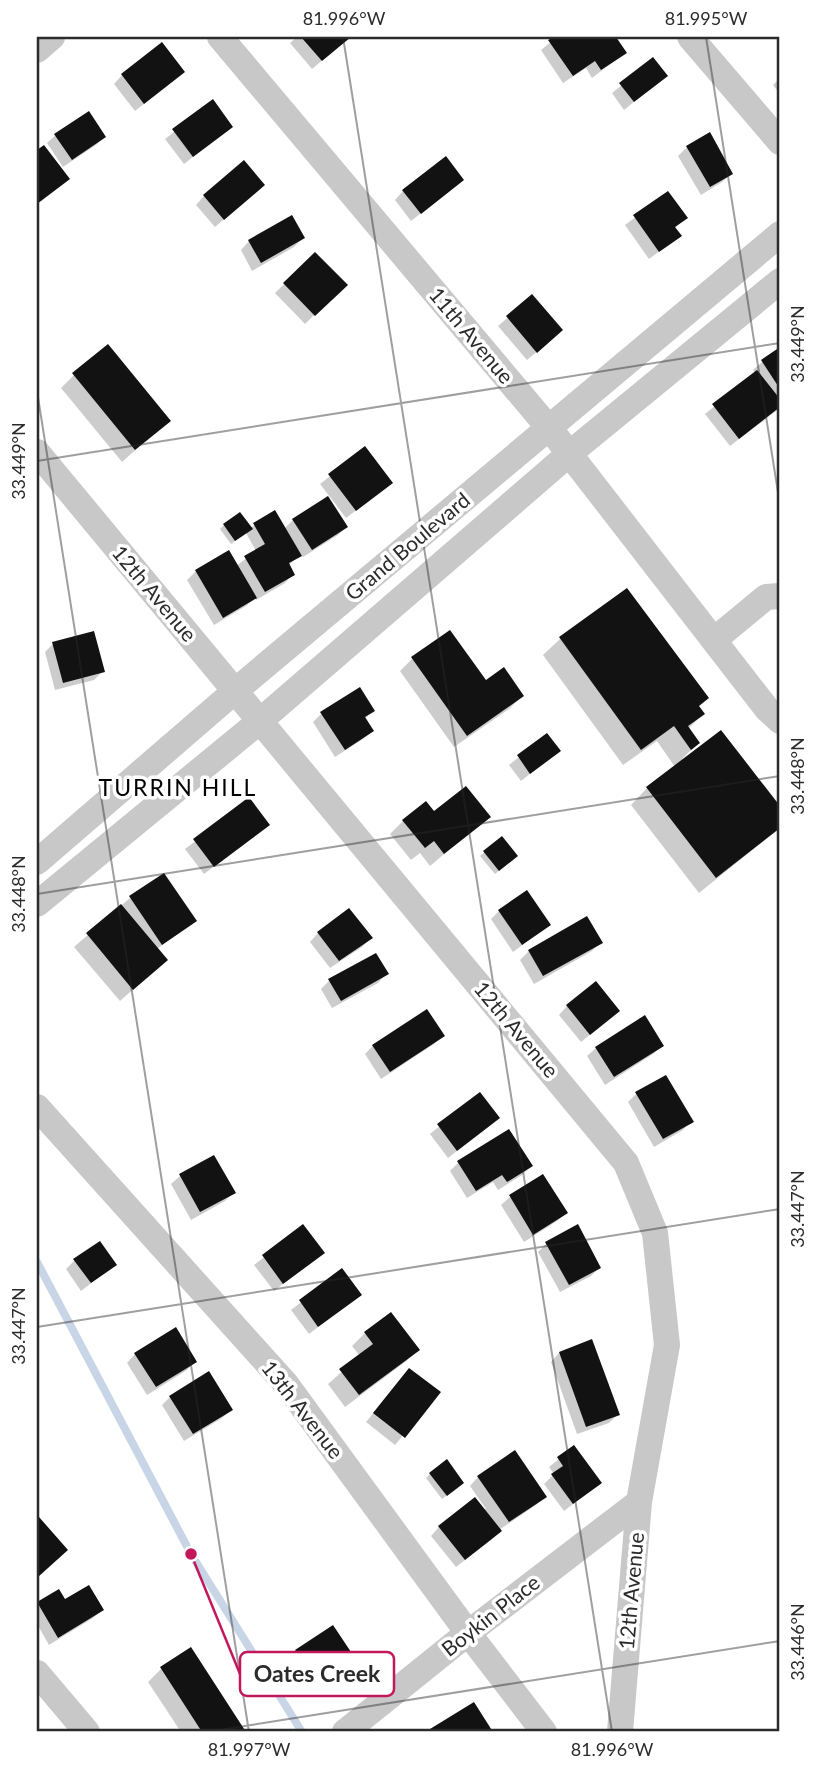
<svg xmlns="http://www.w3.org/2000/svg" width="817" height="1769" viewBox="0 0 817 1769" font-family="Lato,sans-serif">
  <rect width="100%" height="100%" fill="#fff"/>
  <path fill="#0003" d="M297,37H350L312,69L290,43Z
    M557,37H614L625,53L592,78L586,68L563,83L541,50Z
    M653,60L666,76L624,110L612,93Z
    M122,75L174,80L135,111L114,84Z
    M780,78V94L773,85Z
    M212,102L231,127L184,164L165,139Z
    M56,135L104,137L96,145L63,167L47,143Z
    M687,147L731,174L722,182L701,195L678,156Z
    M453,188L411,221L395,200L403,191Z
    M254,193L215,227L196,205L204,196Z
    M668,193L685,218L674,229L680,236L649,259L625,225Z
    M303,238L294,247L252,271L241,250L249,241Z
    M315,254L345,285L305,324L275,293Z
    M532,297L552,339L527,360L498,326Z
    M780,349V408L730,446L705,414L755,373L753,370L762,362Z
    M74,375L168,421L122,462L61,388Z
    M365,449L382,491L346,518L330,497L328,499L346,527L338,535L303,557L301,554L288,566L293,574L285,583L256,600L255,598L246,606L214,625L187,580L196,571L236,566L256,551L246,533L231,544L220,529L224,525L250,529L254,525L284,529L293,520L330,497L320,484Z
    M627,590L703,714L688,729L698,743L682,759L684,761L721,732L780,809V828L699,893L631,805L647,788L675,767L657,741L623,765L543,655L560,639Z
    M53,644L103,671L94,680L55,690L45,652Z
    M413,658L485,682L522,696L509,709L454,747L400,671Z
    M373,710L365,719L372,731L363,739L335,757L313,722L322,713Z
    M547,735L558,751L521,781L509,765Z
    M249,800L268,825L204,874L185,849Z
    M434,813L488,817L430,866L420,853L411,860L390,834L403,821Z
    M501,839L512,860L495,874L480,856Z
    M131,897L194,921L157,949L166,960L120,1001L74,947Z
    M499,911L549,925L513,952L491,919Z
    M318,933L370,938L362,947L330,968L310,942Z
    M600,942L592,951L534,984L520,960L529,951Z
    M386,974L378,983L332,1008L321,989L329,981Z
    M567,1006L609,1019L581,1042L559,1015Z
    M442,1036L434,1044L381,1079L365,1054L373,1046Z
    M662,1046L653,1054L605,1085L587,1056L596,1048Z
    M479,1094L489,1126L448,1158L430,1134Z
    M636,1094L691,1121L683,1130L654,1147L628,1102Z
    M458,1163L531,1166L522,1175L498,1190L493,1182L467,1198L450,1171Z
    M180,1176L233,1193L225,1201L191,1220L171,1184Z
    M542,1176L566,1213L557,1221L524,1242L501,1205L510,1197Z
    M303,1227L323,1253L274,1291L254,1265Z
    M547,1243L599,1268L591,1276L560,1292L538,1252Z
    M75,1260L115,1265L81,1291L66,1269Z
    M341,1271L359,1295L309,1334L291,1310Z
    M365,1333L418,1350L405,1362L345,1407L328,1384L360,1356L352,1346Z
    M559,1353L618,1414L609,1423L577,1434L551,1362Z
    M135,1354L195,1361L187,1370L147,1395L127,1363Z
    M409,1370L438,1393L395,1445L366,1422Z
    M170,1397L231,1410L222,1418L184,1441L162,1405Z
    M574,1447L600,1483L564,1511L544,1484L554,1474L549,1467Z
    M430,1474L458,1487L442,1499L426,1478Z
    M478,1477L544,1497L536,1505L499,1530L491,1540L456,1567L431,1536L439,1527L486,1509L470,1486Z
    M38,1520L57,1559L37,1577V1521Z
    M58,1591L65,1601L102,1610L93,1618L49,1645L37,1624V1604Z
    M190,1650L244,1732H181L148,1682L161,1669Z
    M296,1651L355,1661L346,1669L310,1693L288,1660Z"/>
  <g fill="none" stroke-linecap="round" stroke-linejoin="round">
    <path stroke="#c8d5e6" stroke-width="8" d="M37,1262L191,1554L302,1732"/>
  </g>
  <path fill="#121212" d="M301,37H351L322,61Z
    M554,37H616L627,53L601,70L595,61L573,76L548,40Z
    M162,42L185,72L144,104L121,74Z
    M653,57L668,76L634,102L619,83Z
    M213,99L233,127L193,157L172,129Z
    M89,111L106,137L72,160L54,134Z
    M710,132L733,174L710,187L686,146Z
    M44,145L70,179L37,204V150Z
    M446,156L464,180L421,214L402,190Z
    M244,160L265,185L224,220L203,195Z
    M668,191L688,218L675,227L682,236L659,252L633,215Z
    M292,215L305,238L261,263L248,240Z
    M315,252L348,285L315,316L283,283Z
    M532,294L563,330L537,353L506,316Z
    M108,344L171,421L135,450L72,373Z
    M780,347V389L761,360Z
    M757,370L780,399V407L739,439L712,404Z
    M365,446L393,483L356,511L328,474Z
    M328,496L348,527L312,550L292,519Z
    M275,510L302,556L289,563L295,575L265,592L244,556L265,544L253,523Z
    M240,512L253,529L235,541L223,524Z
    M229,550L257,598L223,618L195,570Z
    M627,588L709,698L699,706L705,714L688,726L700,743L691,750L674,726L641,750L559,637Z
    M450,630L486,680L504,667L524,696L467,736L411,657Z
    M94,631L105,672L63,683L52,642Z
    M360,687L375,711L365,717L374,731L345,750L320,712Z
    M721,730L780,806V828L716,878L646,787Z
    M547,733L561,751L530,774L517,755Z
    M466,786L491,817L444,854L434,841L425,848L402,820L426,801L434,811Z
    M249,797L270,825L214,867L193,839Z
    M502,836L518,856L499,871L483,851Z
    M164,873L197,921L162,945L129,896Z
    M527,890L551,925L522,945L498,910Z
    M121,904L168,960L133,990L86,933Z
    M349,908L373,938L339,961L317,932Z
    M587,916L603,943L543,976L528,950Z
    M376,953L389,974L341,1001L328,979Z
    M596,981L620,1011L590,1035L566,1005Z
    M427,1009L445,1036L390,1072L372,1045Z
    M645,1015L664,1046L614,1077L595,1047Z
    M666,1075L694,1122L663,1139L635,1092Z
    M480,1092L500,1118L457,1151L437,1124Z
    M509,1129L533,1166L507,1182L502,1175L476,1191L457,1161Z
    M214,1155L236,1193L200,1212L179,1174Z
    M543,1174L568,1213L533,1235L509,1195Z
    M303,1224L325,1253L283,1284L262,1255Z
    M578,1224L601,1268L569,1285L545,1242Z
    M100,1241L117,1265L91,1283L73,1259Z
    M342,1268L362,1295L318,1327L299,1300Z
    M391,1312L420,1350L359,1395L339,1369L373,1344L364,1332Z
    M176,1327L197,1362L156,1387L134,1353Z
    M592,1339L620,1415L586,1427L559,1352Z
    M409,1368L441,1392L405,1438L373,1413Z
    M209,1371L233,1410L193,1434L169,1396Z
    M574,1445L602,1483L573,1504L551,1474L563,1466L557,1457Z
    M515,1450L547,1497L509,1522L477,1476Z
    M447,1459L464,1483L447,1496L429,1473Z
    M475,1497L502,1531L465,1560L438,1526Z
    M39,1517L68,1550L38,1577L37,1519Z
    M89,1585L104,1610L58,1638L37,1602L59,1589L65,1599Z
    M333,1625L357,1661L319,1686L295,1650Z
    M191,1647L246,1732H202L160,1667Z
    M474,1702L493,1732H432L430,1729Z"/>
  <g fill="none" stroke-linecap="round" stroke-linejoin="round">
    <path stroke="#c8c8c8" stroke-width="26" d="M220,37L554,434L767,709L780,721
      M690,37L780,142
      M37,50L52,37
      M37,452L626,1163L655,1233L667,1345L639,1502L620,1732
      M714,640L766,597L780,596
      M37,862L235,691L780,234
      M37,904L260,721L569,454L780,281
      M37,1107L286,1384L468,1633L544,1732
      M37,1673L87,1732
      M345,1732L468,1633L639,1502"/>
  </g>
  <path fill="none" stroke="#2b2b2b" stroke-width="2" stroke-opacity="0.45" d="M343,37L612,1732M706,37L780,505M37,391L249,1732M37,461L780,343M37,894L780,776M37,1327L780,1209M207,1732L780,1641"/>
  <g text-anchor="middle" stroke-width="7" stroke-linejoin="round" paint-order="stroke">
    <g font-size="21" fill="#2b2b2b" stroke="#fff">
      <text transform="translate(471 336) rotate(50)" y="7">11th Avenue</text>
      <text transform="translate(408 547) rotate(-40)" y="7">Grand Boulevard</text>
      <text transform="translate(154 594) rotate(50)" y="7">12th Avenue</text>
      <text transform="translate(516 1030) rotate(50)" y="7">12th Avenue</text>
      <text transform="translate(302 1410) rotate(52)" y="7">13th Avenue</text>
      <text transform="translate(632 1591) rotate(-85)" y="7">12th Avenue</text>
      <text transform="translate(491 1616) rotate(-38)" y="7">Boykin Place</text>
    </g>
    <g font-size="23" letter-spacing="2" fill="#000" stroke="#fff">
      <text x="178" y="796">TURRIN HILL</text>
    </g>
  </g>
  <path fill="none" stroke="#c2185b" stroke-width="2.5" d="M191 1554L240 1674"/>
  <circle fill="#c2185b" stroke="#fff" stroke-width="2.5" cx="191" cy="1554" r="7"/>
  <rect fill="#fff" stroke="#c2185b" stroke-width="2.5" x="240" y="1652" width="154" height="44" rx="7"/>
  <g font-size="23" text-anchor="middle" font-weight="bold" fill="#2b2b2b">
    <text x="317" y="1682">Oates Creek</text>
  </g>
  <rect width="817" height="1769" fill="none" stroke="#ffffff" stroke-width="77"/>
  <rect x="38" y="38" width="740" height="1692" fill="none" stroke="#2b2b2b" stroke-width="2.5"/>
  <g font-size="18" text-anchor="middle" fill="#2b2b2b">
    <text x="344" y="25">81.996°W</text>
    <text x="706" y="25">81.995°W</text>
    <text transform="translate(798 344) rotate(-90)" y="6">33.449°N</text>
    <text transform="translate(19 461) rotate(-90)" y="6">33.449°N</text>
    <text transform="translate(798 776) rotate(-90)" y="6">33.448°N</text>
    <text transform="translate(19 894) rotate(-90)" y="6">33.448°N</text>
    <text transform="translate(798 1209) rotate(-90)" y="6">33.447°N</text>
    <text transform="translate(19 1326) rotate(-90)" y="6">33.447°N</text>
    <text transform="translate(798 1642) rotate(-90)" y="6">33.446°N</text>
    <text x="249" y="1756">81.997°W</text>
    <text x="612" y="1756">81.996°W</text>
  </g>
</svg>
